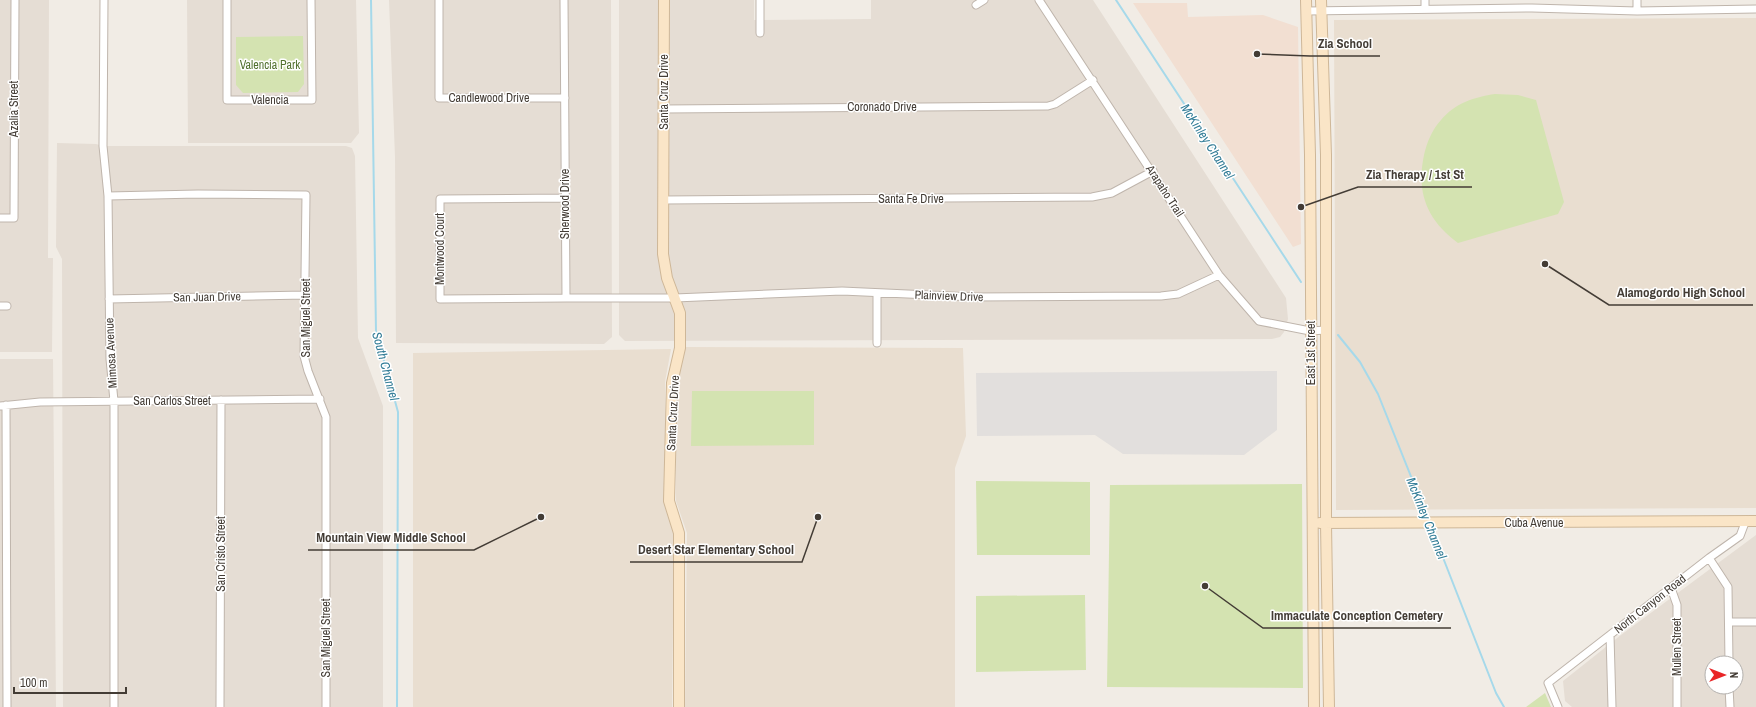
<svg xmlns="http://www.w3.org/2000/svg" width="1756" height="707" viewBox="0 0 1756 707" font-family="'Archivo Narrow',sans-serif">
  <rect width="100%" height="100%" fill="#f1ece5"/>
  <path fill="#e5ddd4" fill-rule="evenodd" d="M0,0H49L48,258H53L52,352H0Z
    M187,0H356L359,133L351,143H188Z
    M389,0H611L612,337L604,344L396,343L395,157Z
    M619,0H754V20L871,19V0H1093L1286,298L1288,319L1284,332L1280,337L1272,339L625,341L619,335Z
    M57,143L96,144L103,146H346L352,148L355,156L358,338L383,406V707H63L62,259L56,247Z
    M0,359H53L56,707H0Z
    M1756,535V707H1572L1565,701L1563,681L1621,635ZM1712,663H1736V687H1712Z"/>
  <path fill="#f2dfd2" d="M1133,3H1187L1188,17L1263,15L1298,27L1301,244L1293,247Z"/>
  <path fill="#e9ded0" d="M1756,18V508L1336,510L1334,20Z
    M685,347L963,348L966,436L955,468V707H685L687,533L676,501V385Z
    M671,349L665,382V501L674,533L672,707H413V353Z"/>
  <path fill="#d4e3b1" d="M303,36L304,84L298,92L243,93L236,85V37Z
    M1495,94L1518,95L1536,100L1564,202L1558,214L1458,243C1427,220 1416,193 1424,155C1427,142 1432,130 1441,120C1455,103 1475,97 1495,94Z
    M692,391H814V445L691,446Z
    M976,481L1090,482V555H977Z
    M1302,484L1303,688L1107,687L1110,485Z
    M1085,595L1086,670L976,672V596Z
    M1545,693L1551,707H1526Z"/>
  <path fill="#e2dfdd" d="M1277,371V430L1244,455L1123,454L1095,435L977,436L976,373Z"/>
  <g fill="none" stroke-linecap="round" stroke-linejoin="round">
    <path stroke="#a6d9ea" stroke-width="2" d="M371,0L376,332L398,412L397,707
      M1116,0L1301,282
      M1338,335L1360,362L1378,394L1428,519
      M1431,527L1496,693L1504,707"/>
    <defs>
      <path id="street" d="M104,0L103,146L108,196L110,359L114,401V707
        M227,0V100H312L311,0
        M439,0V98H565
        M564,0L566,298H675L842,291L973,297L1161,296L1178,294L1219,275
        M760,0V33
        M1039,0L1219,275L1259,321L1310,331L1326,330
        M1425,0V9
        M1637,0V11
        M976,5L984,0
        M1307,11L1532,8L1637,11L1756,9
        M664,109L1048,106L1055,104L1093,80
        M108,196L198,194L306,195L304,356L308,371L326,417V707
        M566,198L440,199V299L566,298
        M664,200L1092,197L1112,193L1153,171
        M0,218H14L15,0
        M877,293V343
        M109,299L305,295
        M0,306H7
        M6,405L7,707
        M0,406L40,402L320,399
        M1709,558L1728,587L1729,663
        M1671,588L1677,605V707
        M1729,622H1756
        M1610,635L1612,707
        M1729,687L1730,707
        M220,707L221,400
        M1558,707L1548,683L1709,558L1740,536L1746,520"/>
      <path id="secondary" d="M664,0L663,254L667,278L680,313V348L672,383L669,501L679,533V707
        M1306,0L1310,155L1314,707
        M1321,0L1326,155V524L1329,707
        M1320,523L1756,521"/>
    </defs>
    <use href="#street" stroke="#bfb5ac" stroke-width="9"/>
    <use href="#secondary" stroke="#ceb798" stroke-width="12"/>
    <use href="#street" stroke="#fff" stroke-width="7"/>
    <use href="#secondary" stroke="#fae5c7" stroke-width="10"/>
  </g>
  <g text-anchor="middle" stroke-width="3" stroke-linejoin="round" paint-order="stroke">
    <g font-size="12" fill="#51702e" stroke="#fff">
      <text x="270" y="69">Valencia Park</text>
    </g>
    <g font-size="12" fill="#433c35" stroke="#fff">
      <text transform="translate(664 92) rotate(-90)" y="4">Santa Cruz Drive</text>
      <text x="489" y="102">Candlewood Drive</text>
      <text x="270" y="104">Valencia</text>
      <text x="882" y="111">Coronado Drive</text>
      <text transform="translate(14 109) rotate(-90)" y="4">Azalia Street</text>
      <text transform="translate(1165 191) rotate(57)" y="4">Arapaho Trail</text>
      <text x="911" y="203">Santa Fe Drive</text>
      <text transform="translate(565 204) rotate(-90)" y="4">Sherwood Drive</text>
      <text transform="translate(440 249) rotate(-90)" y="4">Montwood Court</text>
      <text transform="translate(949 296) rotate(2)" y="4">Plainview Drive</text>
      <text transform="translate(207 297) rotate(-1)" y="4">San Juan Drive</text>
      <text transform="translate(306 318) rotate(-90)" y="4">San Miguel Street</text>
      <text transform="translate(111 353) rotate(-93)" y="4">Mimosa Avenue</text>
      <text transform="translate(1311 353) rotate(-90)" y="4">East 1st Street</text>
      <text x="172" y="405">San Carlos Street</text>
      <text transform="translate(673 413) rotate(-87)" y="4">Santa Cruz Drive</text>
      <text x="1534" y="527">Cuba Avenue</text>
      <text transform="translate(221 554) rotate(-90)" y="4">San Cristo Street</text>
      <text transform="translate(1650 604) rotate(-38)" y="4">North Canyon Road</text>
      <text transform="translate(326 638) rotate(-90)" y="4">San Miguel Street</text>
      <text transform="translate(1677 647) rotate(-90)" y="4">Mullen Street</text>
    </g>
    <g font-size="13" font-style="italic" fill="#337d97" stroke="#fff">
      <text transform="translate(1208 141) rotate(57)" y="5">McKinley Channel</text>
      <text transform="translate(386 366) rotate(75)" y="5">South Channel</text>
      <text transform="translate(1427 518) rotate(68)" y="5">McKinley Channel</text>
    </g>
  </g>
  <path fill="none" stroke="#433c35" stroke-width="1.5" d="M1257 54L1310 56H1380M1301 207L1358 187H1472M1545 264L1609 305H1753M541 517L474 550H308M818 517L802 562H630M1205 586L1263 628H1451"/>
  <g fill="#433c35" stroke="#fff" stroke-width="1.5">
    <circle cx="1257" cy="54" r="4"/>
    <circle cx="1301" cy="207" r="4"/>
    <circle cx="1545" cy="264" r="4"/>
    <circle cx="541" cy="517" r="4"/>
    <circle cx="818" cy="517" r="4"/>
    <circle cx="1205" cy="586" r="4"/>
  </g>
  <g font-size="13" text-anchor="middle" font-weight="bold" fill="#433c35" stroke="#fff" stroke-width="3" stroke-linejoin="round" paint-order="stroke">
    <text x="1345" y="48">Zia School</text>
    <text x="1415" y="179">Zia Therapy / 1st St</text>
    <text x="1681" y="297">Alamogordo High School</text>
    <text x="391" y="542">Mountain View Middle School</text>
    <text x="716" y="554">Desert Star Elementary School</text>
    <text x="1357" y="620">Immaculate Conception Cemetery</text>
  </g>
  <g transform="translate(1724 675) rotate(90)"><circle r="19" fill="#ffffff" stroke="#b4b1ae"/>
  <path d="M0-3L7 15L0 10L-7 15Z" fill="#e92527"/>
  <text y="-6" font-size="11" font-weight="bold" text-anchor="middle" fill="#433c35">N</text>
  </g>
  <path d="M14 687v6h112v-6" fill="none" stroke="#433c35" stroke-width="2"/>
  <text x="20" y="687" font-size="12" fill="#433c35" stroke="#ffffff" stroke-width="3" paint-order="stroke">100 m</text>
</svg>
